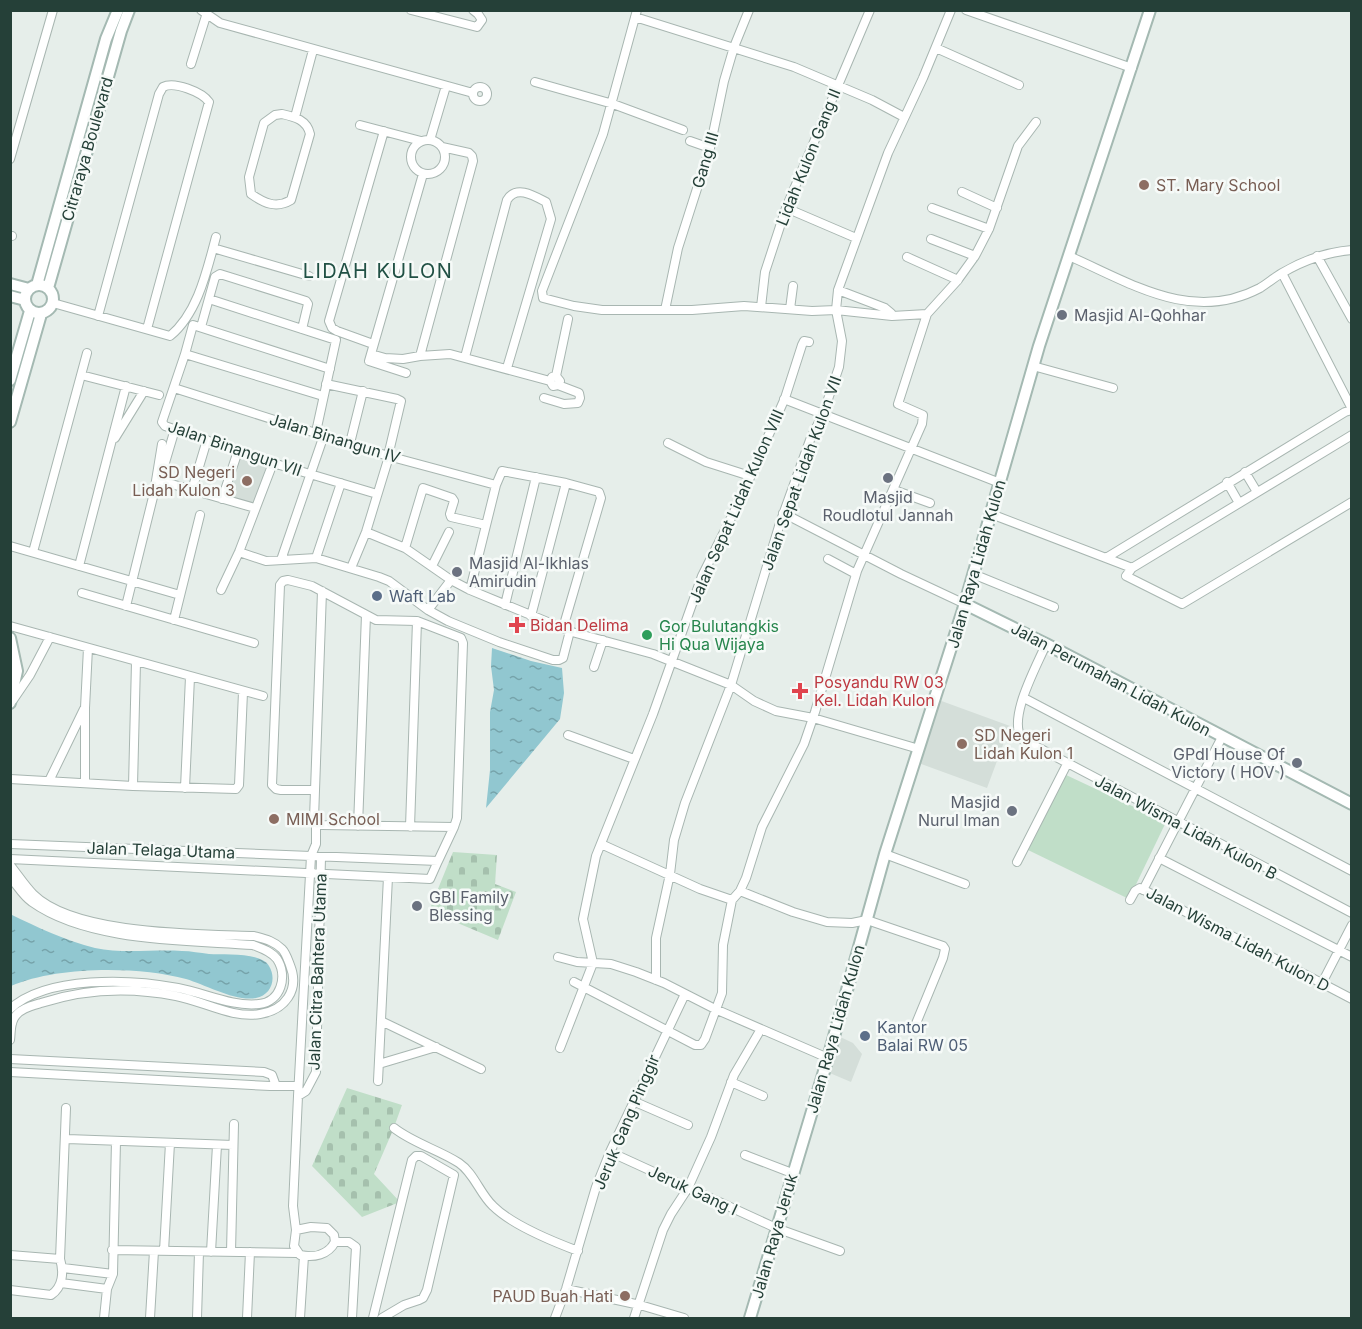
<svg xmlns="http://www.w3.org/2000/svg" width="1362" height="1329" viewBox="0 0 1362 1329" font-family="Inter,sans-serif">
  <defs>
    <pattern id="cemetery-stones" width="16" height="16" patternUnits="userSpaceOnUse" patternTransform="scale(1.5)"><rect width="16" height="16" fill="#c0dec8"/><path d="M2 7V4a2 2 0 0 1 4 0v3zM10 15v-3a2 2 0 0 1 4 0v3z" fill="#a5c0ad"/></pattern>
    <pattern id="water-ripples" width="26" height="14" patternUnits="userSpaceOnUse" patternTransform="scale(1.5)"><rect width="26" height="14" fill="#91c7d0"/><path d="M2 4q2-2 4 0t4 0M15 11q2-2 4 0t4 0" fill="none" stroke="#76a3aa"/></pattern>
  </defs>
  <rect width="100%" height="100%" fill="#e6eeea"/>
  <path fill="#d4ded9" d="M239,456L267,464L254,506L227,498Z
    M936,699L1010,726L987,788L913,761Z
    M836,1035L853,1043L862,1054L851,1082L825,1071Z"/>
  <path fill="url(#cemetery-stones)" d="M453,852L497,855L495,884L516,892L498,940L429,911Z
    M347,1088L402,1105L393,1130L374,1174L400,1202L362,1217L312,1166Z"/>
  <path fill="#c0dec8" d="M1064,774L1166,822L1129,899L1028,850Z"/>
  <path fill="url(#water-ripples)" d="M492,648L531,661L562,668L564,693L560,719L486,808L490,770V712L494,690L491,666Z
    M10,914C37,927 66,941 95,948C123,954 154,949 182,951C191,951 200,953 209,954C224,955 261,952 269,966C277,979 271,995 256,998C236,1002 206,985 186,979C138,966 57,966 11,986Z"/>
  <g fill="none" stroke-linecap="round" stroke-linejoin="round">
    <defs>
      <path id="street" d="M201,10L220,23L473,93
        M411,10L477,27L482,20L478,14L473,10
        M637,10L603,134L542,291L543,298L574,306L602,310H692L744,306L812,311L836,310L892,316L927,314
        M966,10L1132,68
        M635,17L794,67L872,100L904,117
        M936,48L1019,85
        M191,64L206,16
        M535,82L613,104L683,130
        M473 94a7 7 0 1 1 14 0a7 7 0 1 1-14 0Z
        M282,114C295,117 307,120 310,134L291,200C276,209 264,203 251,194L249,177L264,123L275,115Z
        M295,117L313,50
        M360,125L421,141
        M430,140L446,86
        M411 157a17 17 0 1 1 34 0a17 17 0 1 1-34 0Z
        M690,141L710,148
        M10,159L53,10
        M962,192L997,208
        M786,208L856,238
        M932,208L989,229
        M10,236H12
        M931,239L975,256
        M213,248L309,276
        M1069,256C1131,283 1192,324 1260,288C1268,283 1275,277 1282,273C1304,260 1327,252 1352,250
        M1317,256L1352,319
        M907,257L958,280
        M1282,273L1352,409
        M838,290L885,308L891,313L892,316
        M209,299L336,340L316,432
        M53,303L170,336C198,313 207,270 216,237
        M761,307L765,272L786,208L870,10
        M790,309L793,286
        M665,310L678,248L710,148L724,81L734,47L749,10
        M98,316L159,94L163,87C174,81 202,92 209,102L147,329
        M201,327L215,277L220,274L306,301L308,304L302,329
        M373,344L337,331L332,328L329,321L384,131
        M185,354L323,396
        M371,354L385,358L403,359L420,356L450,354L550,381
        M420,356L473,161L472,156L469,153L442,147
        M465,357L507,200C516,185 533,195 546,202L551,219L507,368
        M1033,366L1113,388
        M330,369L193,325L185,354L162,422L165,426L273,463L377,494
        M406,373L369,361L423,174
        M81,375L159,395
        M556,376L552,377L550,381L553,386L558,385L560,381L556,376L568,319
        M326,384L397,399L401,401L388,456
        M174,388L388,456L496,485
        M544,398L564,404L578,403L580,398L579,393L558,385
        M784,399L1000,483
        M175,429L161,476V481L255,508
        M1352,435L1132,568L1126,576L1182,604L1352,502
        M115,438L144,391
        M350,443L363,391
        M668,443L706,462L750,476
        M1245,472L1257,492
        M1227,482L1239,503
        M192,490L207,440
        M894,490L930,503
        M222,499L238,451
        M783,513L901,574L965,604
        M991,514L1132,568
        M366,532L405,548L451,580L470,590L572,632L653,654L731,685L754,701L776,711L813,718L919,749
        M10,546L180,595
        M405,548L423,488L452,498L454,501L450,514L451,517L486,525
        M33,552L87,353
        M239,552L266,561L316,558L379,577L389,581L428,610L448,621L499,642L553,660H559L563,658L570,631
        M316,558L341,483
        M1106,558L1345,412L1352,410
        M828,559L856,574
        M281,560L324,435
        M79,566L126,386
        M432,566L449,532
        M351,568L366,532L387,463
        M973,574L1054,607
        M221,590L239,552L273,463
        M470,590L496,485L502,471L566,483L599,492L601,498L563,628
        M82,593L254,643
        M505,605L536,477
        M126,606L154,493L162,444
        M428,610L451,580
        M531,616L566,483
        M174,620L200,515
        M10,626L263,696
        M1046,644C1037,666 1007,718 1022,739L1352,913
        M594,667L603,640
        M1024,698L1352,871
        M13,700L30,675L50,637
        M568,735L634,759
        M10,779L133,786L236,789L239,785L243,692
        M49,781L84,709
        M85,783V708L88,648
        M133,786L136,662
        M185,788L190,677
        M315,790H281L276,789L272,785L280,585L283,581L288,580L312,586L376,620L417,621L461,638L463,643L457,818L454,827L322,825L316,824L314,819L322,591
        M316,824V844L311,856L298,1096L306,1091L316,1072L321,857
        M358,826L366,615
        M410,827L417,621
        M10,844L438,861L430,879L10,859
        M601,844L700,889L732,900
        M885,854L965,884
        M1159,858L1352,957
        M438,861L454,827
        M1017,862L1067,764
        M10,865C18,875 25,886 33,894C74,935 198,934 254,936C265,939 274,941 282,949C286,953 288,960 290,965C300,990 285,1010 260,1014C233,1019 203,1001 176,996C131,987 84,989 41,1003C31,1006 19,1009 14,1018C10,1025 11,1033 10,1040
        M10,877C17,885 23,896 32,902C88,942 186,940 253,945C261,948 271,951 277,959C288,976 281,1002 259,1004C232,1007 205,993 178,988C132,979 47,975 10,1009
        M1143,890L1222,737
        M740,891L793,912L827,922L852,923L867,920L943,946L945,949L943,958L915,1026
        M1130,900L1135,891L1140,888L1352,999
        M558,957L577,962L611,964L636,972L664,983L715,1009L828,1058
        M656,980V938L670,874L674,840L685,803L731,685L780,523L810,440L823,414L839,367L842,341L836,310L838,290L888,153L923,78L951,10
        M574,982L695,1045H701L705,1039L722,993L723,945L732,900L740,891L746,878L762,827L804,744L815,712L857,571L922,424L923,415L898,404L927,314L957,281L975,256L989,229L1018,146L1036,122
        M1322,983L1352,925
        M381,1021L481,1069
        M560,1048L593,963L583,919L596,856L653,714L702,576L741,498L785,398L802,345L804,341L809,342
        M10,1059L264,1072L272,1075L276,1086
        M379,1064L436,1047
        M10,1072L270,1086H298
        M378,1081L388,877
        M731,1082L763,1096
        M633,1101L688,1125
        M394,1128C413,1143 439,1150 459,1163C474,1173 480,1194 493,1206C511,1224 554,1242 578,1251
        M67,1139L233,1145
        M610,1152L776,1228L840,1251
        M745,1155L792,1173
        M296,1230L311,1227L327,1228L334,1235L335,1242C328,1255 314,1258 300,1255L294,1246L296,1230L293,1206L298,1096
        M335,1242H349L356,1247L352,1318
        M112,1250L297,1253
        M164,1251L170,1143
        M211,1252L217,1145
        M231,1252L234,1124
        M10,1255L60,1259
        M63,1268L113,1274
        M61,1283L107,1289
        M566,1289L640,1305L684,1318
        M10,1290L51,1295C63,1287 64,1272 60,1259L66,1108
        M104,1318L107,1289L113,1274L116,1141
        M150,1318L154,1251
        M197,1318L199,1252
        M247,1318L250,1252
        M300,1318L304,1256
        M373,1318L412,1160L416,1156H421L454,1175L427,1290L423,1298L419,1300L404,1305L382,1318
        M555,1318L566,1289L596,1187L610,1152L685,994
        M634,1318L663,1230L671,1214L688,1188L711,1137L734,1075L761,1029"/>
      <path id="secondary" d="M10,284L29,289
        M25 299a14 14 0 1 1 28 0a14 14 0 1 1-28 0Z
        M37,285L106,39L118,10
        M48,288L121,31L129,10
        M10,296L25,300
        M10,380L30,311
        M10,422L41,314
        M965,604L1046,644L1352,804
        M10,638L17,671L10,703
        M750,1318L828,1058L885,854L963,610L1039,346L1150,10"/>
    </defs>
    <use href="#street" stroke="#a8b6b1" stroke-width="10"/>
    <use href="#secondary" stroke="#a4b9b2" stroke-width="14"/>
    <use href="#street" stroke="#fff" stroke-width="8"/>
    <use href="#secondary" stroke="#fff" stroke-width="10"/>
  </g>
  <g fill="#8d6e63" stroke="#f6faf8" stroke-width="2">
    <circle cx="1144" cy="185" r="6"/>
    <circle cx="247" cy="481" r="6"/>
    <circle cx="962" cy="744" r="6"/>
    <circle cx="274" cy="819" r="6"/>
    <circle cx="625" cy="1296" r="6"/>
  </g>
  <g fill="#6b7280" stroke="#f6faf8" stroke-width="2">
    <circle cx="1062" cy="315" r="6"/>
    <circle cx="888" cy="478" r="6"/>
    <circle cx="457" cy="572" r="6"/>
    <circle cx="1297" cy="763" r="6"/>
    <circle cx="1012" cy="811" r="6"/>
    <circle cx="417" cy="906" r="6"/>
  </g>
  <g fill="#5c6f8a" stroke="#f6faf8" stroke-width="2">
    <circle cx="377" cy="596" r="6"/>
    <circle cx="865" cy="1036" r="6"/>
  </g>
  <g fill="#e0444e" stroke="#f6faf8" stroke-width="2">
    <path d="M514 616h6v6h6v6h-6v6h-6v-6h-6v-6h6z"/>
    <path d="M797 682h6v6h6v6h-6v6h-6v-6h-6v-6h6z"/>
  </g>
  <circle fill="#2e9e5b" stroke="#f6faf8" stroke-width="2" cx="647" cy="635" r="6"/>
  <g text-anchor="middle" stroke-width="5" stroke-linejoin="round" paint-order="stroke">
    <g font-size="16" fill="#254038" stroke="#f6faf8">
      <text transform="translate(87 149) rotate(-74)" y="6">Citraraya Boulevard</text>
      <text transform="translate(808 157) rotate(-68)" y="6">Lidah Kulon Gang II</text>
      <text transform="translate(705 160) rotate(-74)" y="6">Gang III</text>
      <text transform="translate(335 438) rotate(17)" y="6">Jalan Binangun IV</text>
      <text transform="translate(235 448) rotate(19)" y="6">Jalan Binangun VII</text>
      <text transform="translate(801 473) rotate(-70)" y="6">Jalan Sepat Lidah Kulon VII</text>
      <text transform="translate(736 506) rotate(-66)" y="6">Jalan Sepat Lidah Kulon VIII</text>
      <text transform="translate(976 564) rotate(-74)" y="6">Jalan Raya Lidah Kulon</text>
      <text transform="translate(1111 679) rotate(28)" y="6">Jalan Perumahan Lidah Kulon</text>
      <text transform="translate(1186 827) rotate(28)" y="6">Jalan Wisma Lidah Kulon B</text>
      <text transform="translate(161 850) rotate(2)" y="6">Jalan Telaga Utama</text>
      <text transform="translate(1238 939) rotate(28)" y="6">Jalan Wisma Lidah Kulon D</text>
      <text transform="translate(317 972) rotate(-88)" y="6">Jalan Citra Bahtera Utama</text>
      <text transform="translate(835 1029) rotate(-74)" y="6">Jalan Raya Lidah Kulon</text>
      <text transform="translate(626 1122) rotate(-67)" y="6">Jeruk Gang Pinggir</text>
      <text transform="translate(693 1190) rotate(25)" y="6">Jeruk Gang I</text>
      <text transform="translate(774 1236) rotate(-74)" y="6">Jalan Raya Jeruk</text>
    </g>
    <g font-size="16" fill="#785e54" stroke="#f6faf8" text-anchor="start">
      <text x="1156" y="191">ST. Mary School</text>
      <text x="235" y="478" text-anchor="end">SD Negeri<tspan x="235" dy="18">Lidah Kulon 3</tspan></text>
      <text x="974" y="741">SD Negeri<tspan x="974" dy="18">Lidah Kulon 1</tspan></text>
      <text x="286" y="825">MIMI School</text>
      <text x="613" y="1302" text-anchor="end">PAUD Buah Hati</text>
    </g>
    <g font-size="16" fill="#5b616d" stroke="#f6faf8" text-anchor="start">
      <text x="1074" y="321">Masjid Al-Qohhar</text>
      <text x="888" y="503" text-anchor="middle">Masjid<tspan x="888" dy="18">Roudlotul Jannah</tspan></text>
      <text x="469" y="569">Masjid Al-Ikhlas<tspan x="469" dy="18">Amirudin</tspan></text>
      <text x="1285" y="760" text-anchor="end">GPdI House Of<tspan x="1285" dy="18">Victory ( HOV )</tspan></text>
      <text x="1000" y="808" text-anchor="end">Masjid<tspan x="1000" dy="18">Nurul Iman</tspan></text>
      <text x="429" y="903">GBI Family<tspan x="429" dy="18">Blessing</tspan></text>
    </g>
    <g font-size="16" fill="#4e5e75" stroke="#f6faf8" text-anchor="start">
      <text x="389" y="602">Waft Lab</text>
      <text x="877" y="1033">Kantor<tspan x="877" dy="18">Balai RW 05</tspan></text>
    </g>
    <g font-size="16" fill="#be3a42" stroke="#f6faf8" text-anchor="start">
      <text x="530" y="631">Bidan Delima</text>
      <text x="814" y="688">Posyandu RW 03<tspan x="814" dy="18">Kel. Lidah Kulon</tspan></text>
    </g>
    <g font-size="16" fill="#27864d" stroke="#f6faf8" text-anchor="start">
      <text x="659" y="632">Gor Bulutangkis<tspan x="659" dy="18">Hi Qua Wijaya</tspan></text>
    </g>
    <g font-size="20" letter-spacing="1.5" fill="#215145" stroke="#f6faf8">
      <text x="378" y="278">LIDAH KULON</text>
    </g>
  </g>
  <rect width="1362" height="1329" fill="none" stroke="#254038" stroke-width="24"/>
</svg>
